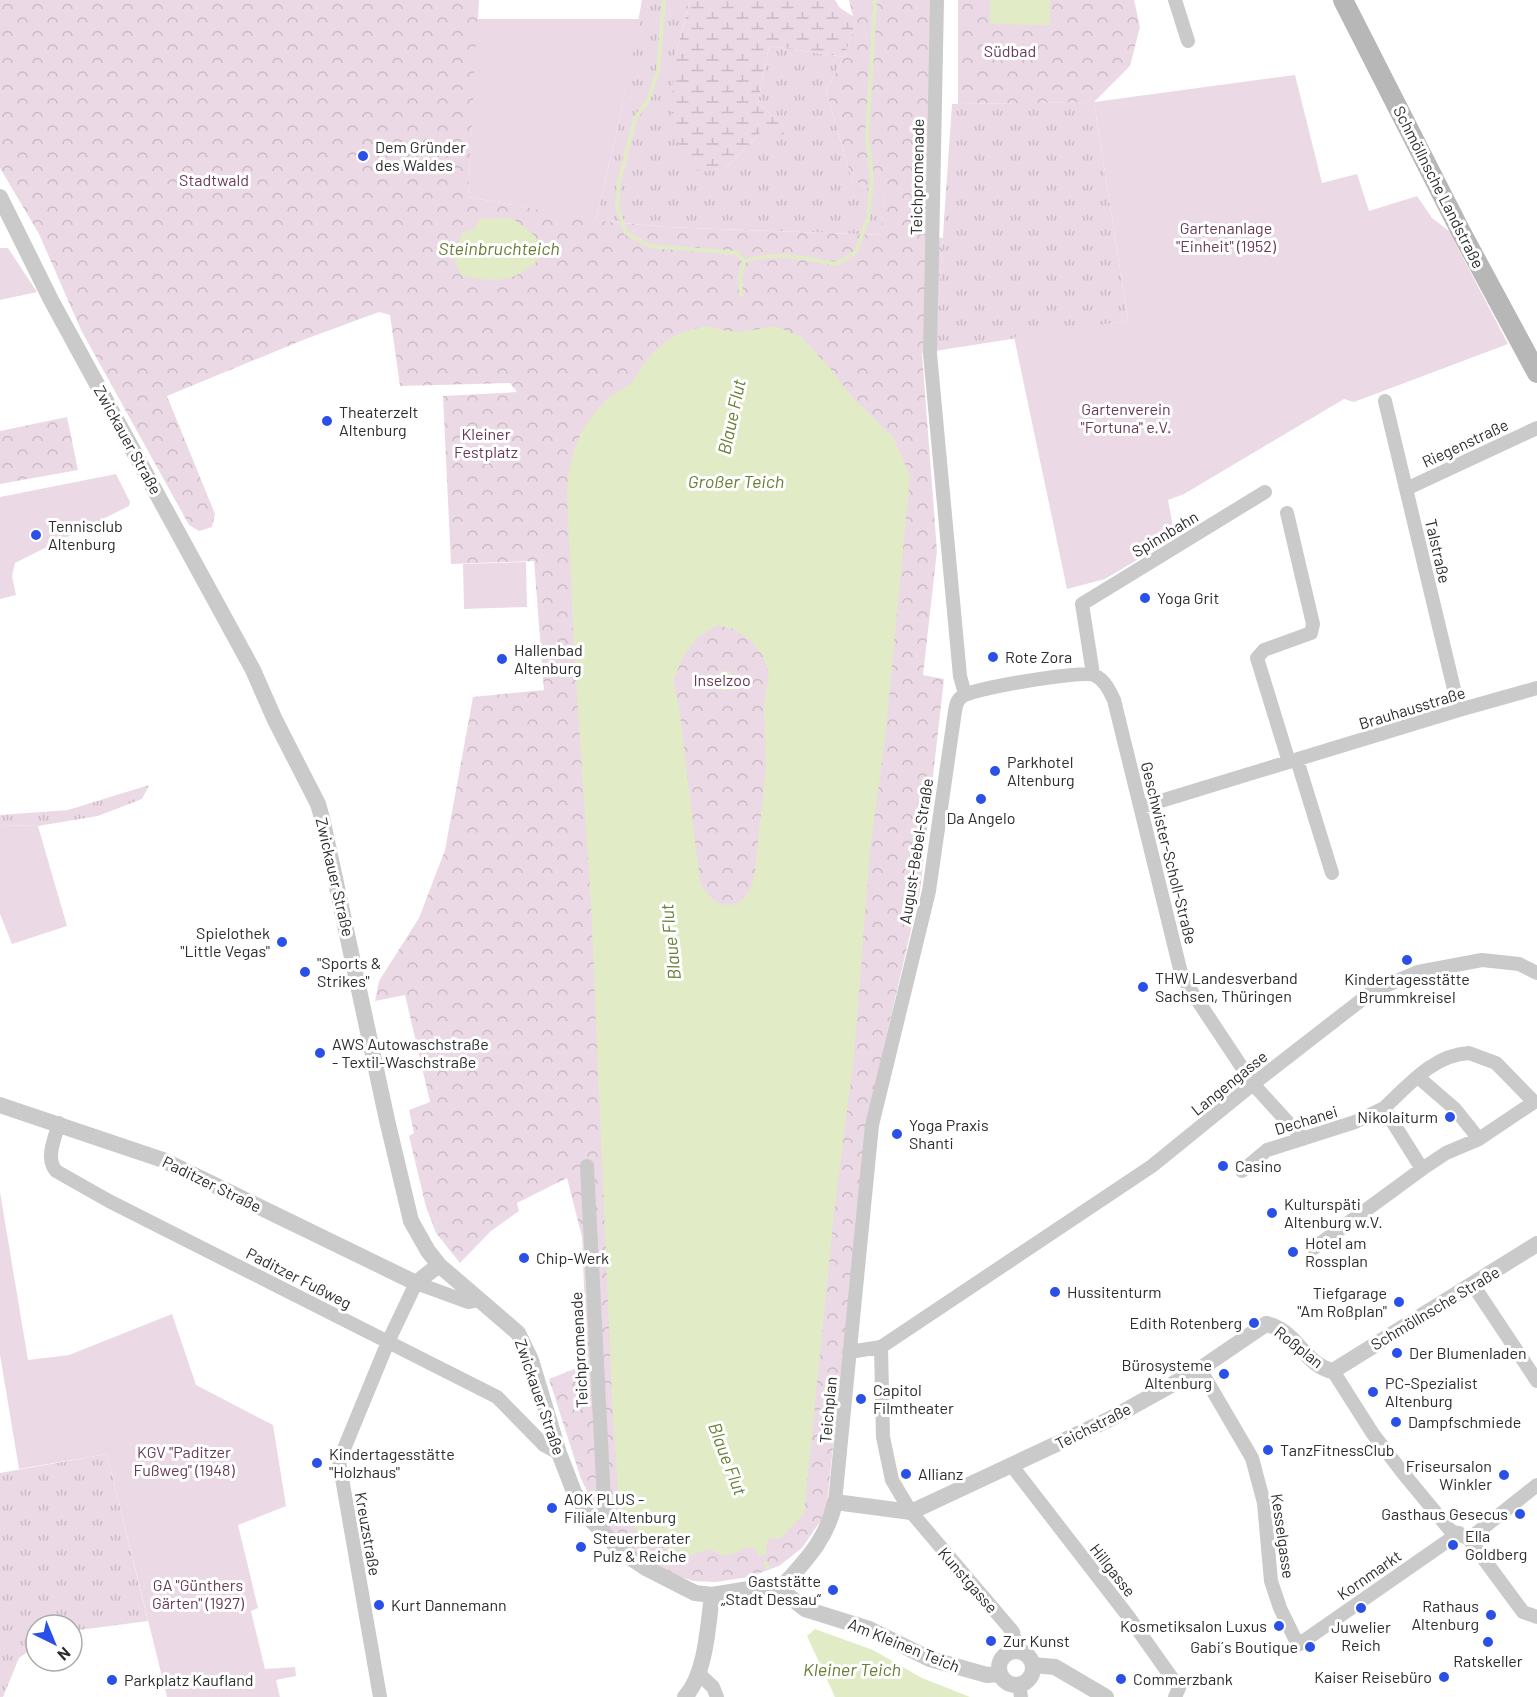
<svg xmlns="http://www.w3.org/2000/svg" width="1537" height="1697" viewBox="0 0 1537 1697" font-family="Barlow,sans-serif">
  <defs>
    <pattern id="grass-tufts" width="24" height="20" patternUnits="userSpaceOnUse" patternTransform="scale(1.5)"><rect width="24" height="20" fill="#ebdae5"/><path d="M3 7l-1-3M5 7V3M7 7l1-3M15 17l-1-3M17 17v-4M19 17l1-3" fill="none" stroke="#cabbc5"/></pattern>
    <pattern id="forest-crowns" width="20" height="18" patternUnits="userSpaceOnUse" patternTransform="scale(1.5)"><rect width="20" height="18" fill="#ebdae5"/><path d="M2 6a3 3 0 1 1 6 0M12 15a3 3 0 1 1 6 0" fill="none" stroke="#cabbc5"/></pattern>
    <pattern id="wetland-marsh" width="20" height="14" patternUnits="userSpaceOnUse" patternTransform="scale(1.5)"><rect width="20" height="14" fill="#ebdae5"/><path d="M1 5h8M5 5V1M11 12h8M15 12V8" fill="none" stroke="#cabbc5"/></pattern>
  </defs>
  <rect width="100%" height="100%" fill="#fff"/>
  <path fill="url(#grass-tufts)" d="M642,0H690L675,57L725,169L762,131L787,129L758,103L769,46L844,57L826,91L852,180L884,196L882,235L666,227L596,220L622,108Z
    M1094,102L1128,321L935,351L952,104Z
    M149,785L142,799L98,816L38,826L0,825V815L68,810Z
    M107,1454L148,1621L72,1631V1625H36V1646L19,1658L3,1697H0V1473Z"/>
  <path fill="url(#forest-crowns)" d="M0,0H479L468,197L604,221L666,227L881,235L884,196L852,180L826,91L844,57L855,25L849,0H932L929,237L943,238L935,351L922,353L937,551L923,675L944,679L920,891L868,1116L826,1513L802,1548L779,1566L749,1577L716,1582L693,1581L667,1572L640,1556L606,1528L581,1479L549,1379L587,1364L582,1237L567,1178L517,1203L519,1211L491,1231L460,1263L436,1233L426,1207L409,1136L414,1133L409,1110L430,1102L405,995L375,1001L379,981L419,918L445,850L473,697L544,690L534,561L451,564L443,396L517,392L510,383L400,386L390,315L379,312L303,340L167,396L215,514L212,527L199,531L189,525L81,330L39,234L0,168Z
    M958,0H1134L1140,27L1130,66L1094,102L958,104Z
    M67,417L78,470L0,484V431Z"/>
  <path fill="url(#wetland-marsh)" d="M690,0H835L840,8L853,16L855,25L844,57L769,46L758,103L787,129L780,139L762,131L725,169L699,172L680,152L671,111L675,57Z"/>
  <path fill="#ebdae5" d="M477,19H640L622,108L596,220L468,197Z
    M1295,75L1322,183L1357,174L1369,211L1417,196L1432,218L1449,231L1508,344L1354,402L1344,399L1184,494L1168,500L1175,537L1105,579L1067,589L1014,337L1128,321L1094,102Z
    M0,248H8L37,292L0,300Z
    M116,474L130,502L129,506L15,563L12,576L16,595L0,599V497Z
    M526,562L527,607L464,609L463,564Z
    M0,825L38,826L67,926L12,944L0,914Z
    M0,1192L28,1360L69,1355L172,1314L196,1385L273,1425L286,1506L238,1525L258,1608L251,1611L265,1669L295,1667L296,1676L276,1680L280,1697H167L107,1454L19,1469L0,1355Z"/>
  <path fill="#e1ecc6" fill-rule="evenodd" d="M990,0H1050V25L990,24Z
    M512,218L536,237L538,260C514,283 493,283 461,275L453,256L462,233L474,229L480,219Z
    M707,326L727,331L742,332L775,326L801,337L829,367L852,397L893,437L910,476L885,739L870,849L854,1056L834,1213L804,1514L780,1539L771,1538C765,1543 766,1547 767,1554L759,1557L756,1549L745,1547L738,1552L724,1556L710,1549L688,1556L672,1553L636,1530L619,1507L612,1398L591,904L574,648L567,491C569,454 581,422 610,397C616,392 623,389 629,385C636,379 640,369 645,362C664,339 678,332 707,326ZM718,625L736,630L751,641L763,656L769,673L764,705L766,768L754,879C745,914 714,913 700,882L679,707L673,681L684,655L699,636Z
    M723,671H729L736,679L735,687L731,690H719L713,686L714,677Z
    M815,1629L873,1650L922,1678L970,1697H835L807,1636Z"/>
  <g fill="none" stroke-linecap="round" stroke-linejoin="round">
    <path stroke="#e1ecc6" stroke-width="4" d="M664,0L658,72L648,100L635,119L619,181L617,207L626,233L650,246L737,253L744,261
      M741,295L740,279L744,261C779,251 802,258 836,264L856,252L868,218L872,175L867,137L875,0
      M766,1563L768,1567"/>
    <path stroke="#cacaca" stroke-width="14" d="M937,0L930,354L960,676L965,694
      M1175,0L1188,41
      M1385,401L1459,710
      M1406,489L1537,428
      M1287,513L1313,624L1311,633L1264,650L1257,658L1289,762
      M1093,674L1082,604L1265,492
      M1297,760L1332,873
      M1141,807L1459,710L1537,688
      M1469,1053L1496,1063L1534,1102L1479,1139L1446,1153L1422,1169L1384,1108C1409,1085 1433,1055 1469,1053Z
      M1418,1077L1455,1109L1479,1139
      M59,1123C55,1138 45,1158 56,1171L109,1201L497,1397L544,1445L559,1453
      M587,1166L605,1520L601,1531
      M1242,1171L1267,1150L1355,1122L1384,1108
      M1314,1248L1422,1169
      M1473,1285L1537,1381
      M881,1347L883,1437L892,1480L911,1512L1013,1632L1017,1651
      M849,1352L881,1347L1152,1166L1253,1084L1373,991L1418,972L1482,960L1519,964L1537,973
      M1200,1369L1252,1458L1264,1503L1271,1581L1280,1608L1298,1645L1459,1533
      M1333,1371L1373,1434L1403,1473L1450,1530L1469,1539L1523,1612L1537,1617
      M1012,1466L1128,1616L1179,1688L1175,1697
      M835,1502L872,1125L929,891L955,711C956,705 957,699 963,696C975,688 1083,670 1094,675C1105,680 1109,690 1114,700L1182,977L1253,1084L1303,1139
      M1469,1539L1537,1485
      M699,1674L713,1687L717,1697
      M1019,1684L1021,1697
      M380,1697L339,1461L388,1342L416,1283L468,1302L479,1300"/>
    <path stroke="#cacaca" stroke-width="16" d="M0,197L51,300L253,670L275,720L318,804L322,818L387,1120L411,1221L428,1251L439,1265L518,1333L531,1360L559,1453L574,1492L592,1521L622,1552L646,1568L695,1593L712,1595L755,1588L780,1589L805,1609L869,1629L930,1659L987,1675L1000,1674
      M0,1105L163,1160L416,1283L439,1265
      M780,1589C805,1561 827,1540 835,1502L911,1512L1110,1419L1200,1369L1266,1324C1295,1329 1305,1366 1333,1371L1537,1244
      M999 1668a17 17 0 1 1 34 0a17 17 0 1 1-34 0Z
      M1033,1665L1055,1667L1106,1697
      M685,1697C706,1674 708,1625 712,1595"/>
    <path stroke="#b7b7b7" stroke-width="20" d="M1343,0L1461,232L1537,373"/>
  </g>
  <g fill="#2b50e8" stroke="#fff" stroke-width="2">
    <circle cx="363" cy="156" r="6"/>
    <circle cx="327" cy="421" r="6"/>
    <circle cx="36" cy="535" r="6"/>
    <circle cx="1145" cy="598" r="6"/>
    <circle cx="993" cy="657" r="6"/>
    <circle cx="502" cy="659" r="6"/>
    <circle cx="995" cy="771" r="6"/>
    <circle cx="981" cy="799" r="6"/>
    <circle cx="282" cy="942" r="6"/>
    <circle cx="1407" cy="960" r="6"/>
    <circle cx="305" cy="972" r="6"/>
    <circle cx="1143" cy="987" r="6"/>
    <circle cx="320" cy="1053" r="6"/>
    <circle cx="1450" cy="1117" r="6"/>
    <circle cx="897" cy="1134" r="6"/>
    <circle cx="1223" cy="1166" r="6"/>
    <circle cx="1272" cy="1213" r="6"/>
    <circle cx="1293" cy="1252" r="6"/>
    <circle cx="524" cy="1258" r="6"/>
    <circle cx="1055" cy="1292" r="6"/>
    <circle cx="1399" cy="1302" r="6"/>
    <circle cx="1254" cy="1323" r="6"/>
    <circle cx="1397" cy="1353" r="6"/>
    <circle cx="1224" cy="1374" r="6"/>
    <circle cx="1373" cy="1392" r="6"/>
    <circle cx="861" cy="1399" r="6"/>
    <circle cx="1396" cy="1422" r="6"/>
    <circle cx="1268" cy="1450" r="6"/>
    <circle cx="317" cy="1463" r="6"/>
    <circle cx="906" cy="1474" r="6"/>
    <circle cx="1504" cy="1475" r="6"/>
    <circle cx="552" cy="1508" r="6"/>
    <circle cx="1520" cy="1514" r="6"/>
    <circle cx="1453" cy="1545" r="6"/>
    <circle cx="581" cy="1547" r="6"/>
    <circle cx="833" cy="1590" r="6"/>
    <circle cx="379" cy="1605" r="6"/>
    <circle cx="1361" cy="1608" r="6"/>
    <circle cx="1491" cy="1615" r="6"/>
    <circle cx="1279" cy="1626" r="6"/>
    <circle cx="991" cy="1641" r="6"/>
    <circle cx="1488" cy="1642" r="6"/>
    <circle cx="1310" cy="1647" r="6"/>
    <circle cx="1444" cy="1677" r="6"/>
    <circle cx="1121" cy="1679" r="6"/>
    <circle cx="112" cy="1680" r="6"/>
  </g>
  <g text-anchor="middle" stroke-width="6" stroke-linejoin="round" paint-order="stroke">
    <g font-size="16" fill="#693a56" stroke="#fff">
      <text x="1010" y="57">Südbad</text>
      <text x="214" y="186">Stadtwald</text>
      <text x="1226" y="234">Gartenanlage<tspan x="1226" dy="18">"Einheit" (1952)</tspan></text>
      <text x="1126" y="415">Gartenverein<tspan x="1126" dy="18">"Fortuna" e.V.</tspan></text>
      <text x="486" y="440">Kleiner<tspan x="486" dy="18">Festplatz</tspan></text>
      <text x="722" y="686">Inselzoo</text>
      <text x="184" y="1458">KGV "Paditzer<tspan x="184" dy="18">Fußweg" (1948)</tspan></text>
      <text x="198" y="1591">GA "Günthers<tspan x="198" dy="18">Gärten" (1927)</tspan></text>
    </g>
    <g font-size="16" fill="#2d2d2d" stroke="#fff" text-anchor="start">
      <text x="375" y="153">Dem Gründer<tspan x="375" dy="18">des Waldes</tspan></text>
      <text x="339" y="418">Theaterzelt<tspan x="339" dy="18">Altenburg</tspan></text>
      <text x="48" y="532">Tennisclub<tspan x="48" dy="18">Altenburg</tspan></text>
      <text x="1157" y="604">Yoga Grit</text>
      <text x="514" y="656">Hallenbad<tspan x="514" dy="18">Altenburg</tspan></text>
      <text x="1005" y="663">Rote Zora</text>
      <text x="1007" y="768">Parkhotel<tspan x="1007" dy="18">Altenburg</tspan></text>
      <text x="981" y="824" text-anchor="middle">Da Angelo</text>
      <text x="270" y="939" text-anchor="end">Spielothek<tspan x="270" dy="18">"Little Vegas"</tspan></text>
      <text x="317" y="969">"Sports &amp;<tspan x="317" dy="18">Strikes"</tspan></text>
      <text x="1155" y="984">THW Landesverband<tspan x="1155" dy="18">Sachsen, Thüringen</tspan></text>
      <text x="1407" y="985" text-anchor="middle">Kindertagesstätte<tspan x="1407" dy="18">Brummkreisel</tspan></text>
      <text x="332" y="1050">AWS Autowaschstraße<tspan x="332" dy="18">- Textil-Waschstraße</tspan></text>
      <text x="1438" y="1123" text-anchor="end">Nikolaiturm</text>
      <text x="909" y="1131">Yoga Praxis<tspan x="909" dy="18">Shanti</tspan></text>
      <text x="1235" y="1172">Casino</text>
      <text x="1284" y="1210">Kulturspäti<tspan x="1284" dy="18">Altenburg w.V.</tspan></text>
      <text x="1305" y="1249">Hotel am<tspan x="1305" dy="18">Rossplan</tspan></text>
      <text x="536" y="1264">Chip-Werk</text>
      <text x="1067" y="1298">Hussitenturm</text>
      <text x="1387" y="1299" text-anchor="end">Tiefgarage<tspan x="1387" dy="18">"Am Roßplan"</tspan></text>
      <text x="1242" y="1329" text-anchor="end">Edith Rotenberg</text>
      <text x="1409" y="1359">Der Blumenladen</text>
      <text x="1212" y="1371" text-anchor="end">Bürosysteme<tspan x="1212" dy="18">Altenburg</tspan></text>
      <text x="1385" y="1389">PC-Spezialist<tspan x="1385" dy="18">Altenburg</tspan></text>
      <text x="873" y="1396">Capitol<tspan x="873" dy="18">Filmtheater</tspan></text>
      <text x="1408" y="1428">Dampfschmiede</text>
      <text x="1280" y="1456">TanzFitnessClub</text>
      <text x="329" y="1460">Kindertagesstätte<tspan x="329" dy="18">"Holzhaus"</tspan></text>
      <text x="1492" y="1472" text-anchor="end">Friseursalon<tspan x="1492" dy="18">Winkler</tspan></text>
      <text x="918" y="1480">Allianz</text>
      <text x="564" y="1505">AOK PLUS -<tspan x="564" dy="18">Filiale Altenburg</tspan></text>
      <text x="1508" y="1520" text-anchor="end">Gasthaus Gesecus</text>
      <text x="1465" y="1542">Ella<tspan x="1465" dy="18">Goldberg</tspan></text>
      <text x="593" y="1544">Steuerberater<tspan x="593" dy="18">Pulz &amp; Reiche</tspan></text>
      <text x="821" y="1587" text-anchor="end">Gaststätte<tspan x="821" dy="18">„Stadt Dessau“</tspan></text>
      <text x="391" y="1611">Kurt Dannemann</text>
      <text x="1479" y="1612" text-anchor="end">Rathaus<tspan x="1479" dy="18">Altenburg</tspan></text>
      <text x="1267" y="1632" text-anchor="end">Kosmetiksalon Luxus</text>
      <text x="1361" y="1633" text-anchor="middle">Juwelier<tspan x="1361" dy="18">Reich</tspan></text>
      <text x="1003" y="1647">Zur Kunst</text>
      <text x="1298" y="1653" text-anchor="end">Gabi´s Boutique</text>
      <text x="1488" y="1667" text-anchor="middle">Ratskeller</text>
      <text x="1432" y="1683" text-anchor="end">Kaiser Reisebüro</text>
      <text x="1133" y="1685">Commerzbank</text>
      <text x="124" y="1686">Parkplatz Kaufland</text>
    </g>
    <g font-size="16" fill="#2d2d2d" stroke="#fff">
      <text transform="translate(917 177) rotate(-89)" y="6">Teichpromenade</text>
      <text transform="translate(1439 187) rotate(63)" y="6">Schmöllnsche Landstraße</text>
      <text transform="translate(128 440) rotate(61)" y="6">Zwickauer Straße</text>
      <text transform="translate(1465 443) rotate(-25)" y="6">Riegenstraße</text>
      <text transform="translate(1165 534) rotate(-31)" y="6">Spinnbahn</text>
      <text transform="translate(1438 551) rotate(77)" y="6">Talstraße</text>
      <text transform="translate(1412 708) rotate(-17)" y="6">Brauhausstraße</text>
      <text transform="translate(916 851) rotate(-81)" y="6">August-Bebel-Straße</text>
      <text transform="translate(1169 853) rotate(76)" y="6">Geschwister-Scholl-Straße</text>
      <text transform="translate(335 877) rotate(77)" y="6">Zwickauer Straße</text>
      <text transform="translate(1229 1083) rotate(-39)" y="6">Langengasse</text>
      <text transform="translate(1306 1120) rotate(-17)" y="6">Dechanei</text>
      <text transform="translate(212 1184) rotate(26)" y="6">Paditzer Straße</text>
      <text transform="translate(299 1278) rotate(27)" y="6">Paditzer Fußweg</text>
      <text transform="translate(1435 1308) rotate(-31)" y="6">Schmöllnsche Straße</text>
      <text transform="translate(1299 1347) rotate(38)" y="6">Roßplan</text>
      <text transform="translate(579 1350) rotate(-93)" y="6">Teichpromenade</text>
      <text transform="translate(540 1397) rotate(71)" y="6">Zwickauer Straße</text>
      <text transform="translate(828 1410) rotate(-85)" y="6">Teichplan</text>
      <text transform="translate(1093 1426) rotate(-27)" y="6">Teichstraße</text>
      <text transform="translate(368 1534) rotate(80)" y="6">Kreuzstraße</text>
      <text transform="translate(1283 1536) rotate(82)" y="6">Kesselgasse</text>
      <text transform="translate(1113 1570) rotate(52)" y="6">Hillgasse</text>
      <text transform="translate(1369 1575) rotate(-35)" y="6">Kornmarkt</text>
      <text transform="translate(968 1580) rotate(49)" y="6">Kunstgasse</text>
      <text transform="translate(904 1645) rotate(22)" y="6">Am Kleinen Teich</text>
    </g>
    <g font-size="18" font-style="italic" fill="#697d34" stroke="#fff">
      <text x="499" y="255">Steinbruchteich</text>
      <text transform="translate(732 417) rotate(-78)" y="6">Blaue Flut</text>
      <text x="736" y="488">Großer Teich</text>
      <text transform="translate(671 942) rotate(-96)" y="6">Blaue Flut</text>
      <text transform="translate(727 1459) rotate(69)" y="6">Blaue Flut</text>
      <text x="852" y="1676">Kleiner Teich</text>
    </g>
  </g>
  <g transform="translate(54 1643) rotate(137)"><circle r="28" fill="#ffffff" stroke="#ababab" stroke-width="1.5"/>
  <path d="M0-4.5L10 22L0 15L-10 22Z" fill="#2b50e8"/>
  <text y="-9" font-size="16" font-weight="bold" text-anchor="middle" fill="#2d2d2d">N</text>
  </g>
</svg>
